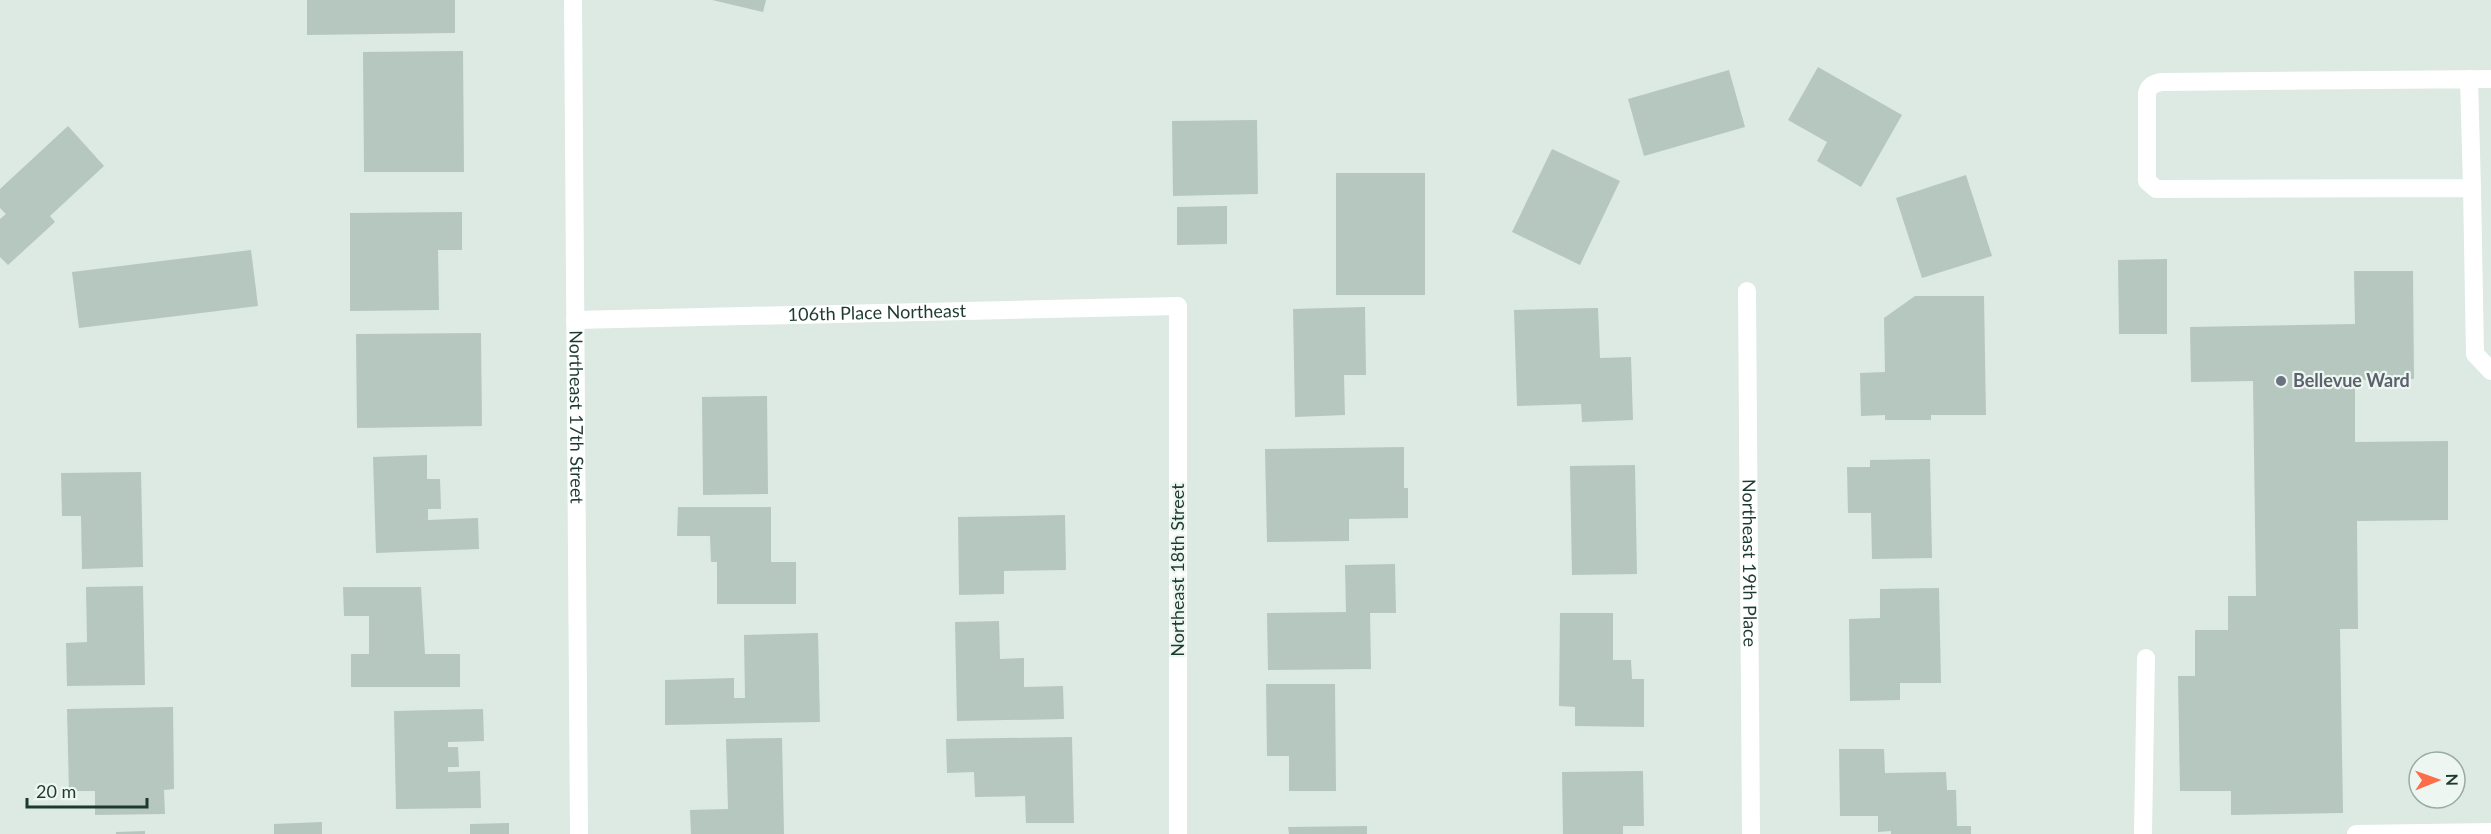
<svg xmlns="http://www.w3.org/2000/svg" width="2491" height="834" viewBox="0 0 2491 834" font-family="Lato,sans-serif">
  <rect width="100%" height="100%" fill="#dceae3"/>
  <path fill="#b5c7bf" d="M307,0H455V33L307,35Z
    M712,0H766L763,12Z
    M463,51L464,172H364L363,52Z
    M1818,67L1902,115L1861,187L1817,161L1827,142L1788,120Z
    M1729,70L1745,127L1644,156L1628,99Z
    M1257,120L1258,194L1173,196L1172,121Z
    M68,126L104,166L50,216L55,222L8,265L0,257V219L6,214L0,208V189Z
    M1552,149L1620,181L1580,265L1512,232Z
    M1336,173H1425V295H1336Z
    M1966,175L1992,256L1922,278L1896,198Z
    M1227,206V244L1177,245V207Z
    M462,212V250H438L439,310L350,311V213Z
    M251,250L258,306L79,328L72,272Z
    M2167,259V334H2119L2118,260Z
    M2354,271H2413L2414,379L2355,380V442L2448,441V520L2357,521L2358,629H2340L2343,813L2231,815V791H2180L2178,676H2195V630H2228V596H2256L2253,381L2191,382L2190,327L2355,324Z
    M1915,296H1984L1986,415H1931V420H1885V415L1861,416L1860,373L1885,372L1884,318Z
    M1365,307L1366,375H1344L1345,415L1295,417L1293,309Z
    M1598,308L1600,358L1631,357L1633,420L1582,422L1581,404L1517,406L1514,310Z
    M481,333L482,426L357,428L356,334Z
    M767,396L768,494L703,495L702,397Z
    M1404,447V488H1408V518L1349,519V541L1267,542L1265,449Z
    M427,455V479H440L441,509H428V520L478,518L479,549L376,553L373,457Z
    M1930,459L1932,558L1872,559L1871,513H1848L1847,467H1870V460Z
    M1635,465L1637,574L1572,575L1570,466Z
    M141,472L143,567L82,569L81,516H62L61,473Z
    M678,507H771V562H796V604H717V562H711L710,536H677Z
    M1065,515L1066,570L1004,571V594L959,595L958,517Z
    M1395,564L1396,613H1370L1371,669L1268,670L1267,613L1346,612L1345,565Z
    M143,586L145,685L67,686L66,643L87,642L86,587Z
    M343,587H421L425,654H460V687H351V654H369V616H344Z
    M1939,588L1941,683H1900V700L1850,701L1849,619L1880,618V589Z
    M1560,613H1613V660H1631L1632,679H1644V727L1575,726V707L1559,706Z
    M999,621L1000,659L1024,658V687L1063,686L1064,719L957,721L955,622Z
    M818,633L820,722L665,725V680L734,678V698H745L744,635Z
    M1266,684H1335L1336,791H1289V756H1267Z
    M173,707L174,789L164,790L165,814L95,815V791H69L67,709Z
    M483,709L484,741L448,742V747H458L459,767H448V772L480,771L481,808L396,809L394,711Z
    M1072,737L1074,823H1026L1025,796L975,797L974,772L947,773L946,739Z
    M782,738L784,834H691L690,810L728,809L726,739Z
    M1839,749H1884L1885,773L1946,772L1947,790H1956L1957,826H1971V834H1891V831L1878,832V816H1840Z
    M1643,771L1644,826H1623V834H1563L1562,772Z
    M322,822V834H274V824Z
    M509,823V834H470V824Z
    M1367,826V834H1289L1288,827Z
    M145,831V834H116V832Z"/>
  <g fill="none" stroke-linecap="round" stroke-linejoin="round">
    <path stroke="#fff" stroke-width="18" d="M2469,79L2472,188
      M2491,79L2162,82C2154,83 2149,86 2147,93V181L2156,189L2472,188L2475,354L2491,371
      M2143,834L2146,658
      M2356,834L2491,832"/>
    <g stroke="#fff" stroke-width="18">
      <path id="s1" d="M573,0L579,834"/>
      <path id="s2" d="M1747,291L1751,834"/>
      <path id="s3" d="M575,320L1178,306V834"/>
    </g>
  </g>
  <circle fill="#6b7280" stroke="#edf6f1" stroke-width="2" cx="2281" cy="381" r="6"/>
  <g text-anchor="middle" stroke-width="4.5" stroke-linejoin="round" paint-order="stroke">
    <g font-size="18" fill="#1d3a31" stroke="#edf6f1">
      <text dy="6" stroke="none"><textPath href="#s3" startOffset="302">106th Place Northeast</textPath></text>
      <text dy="6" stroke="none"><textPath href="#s1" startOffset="417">Northeast 17th Street</textPath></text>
      <text dy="6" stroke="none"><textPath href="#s2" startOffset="272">Northeast 19th Place</textPath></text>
      <text transform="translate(1178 570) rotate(-90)" y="6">Northeast 18th Street</text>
    </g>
    <g font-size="18" font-weight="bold" fill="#5b616d" stroke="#edf6f1" text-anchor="start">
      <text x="2293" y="387">Bellevue Ward</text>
    </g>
  </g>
  <g transform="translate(2437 780) rotate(89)"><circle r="28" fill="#edf6f1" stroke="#9aaba4" stroke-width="1.5"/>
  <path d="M0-4.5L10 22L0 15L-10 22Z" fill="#fc6d48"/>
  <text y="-9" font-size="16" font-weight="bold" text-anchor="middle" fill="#1d3a31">N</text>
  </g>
  <path d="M27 798v9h120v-9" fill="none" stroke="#1d3a31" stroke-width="3"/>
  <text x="36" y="798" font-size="18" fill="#1d3a31" stroke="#edf6f1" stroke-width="4.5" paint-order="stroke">20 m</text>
</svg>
